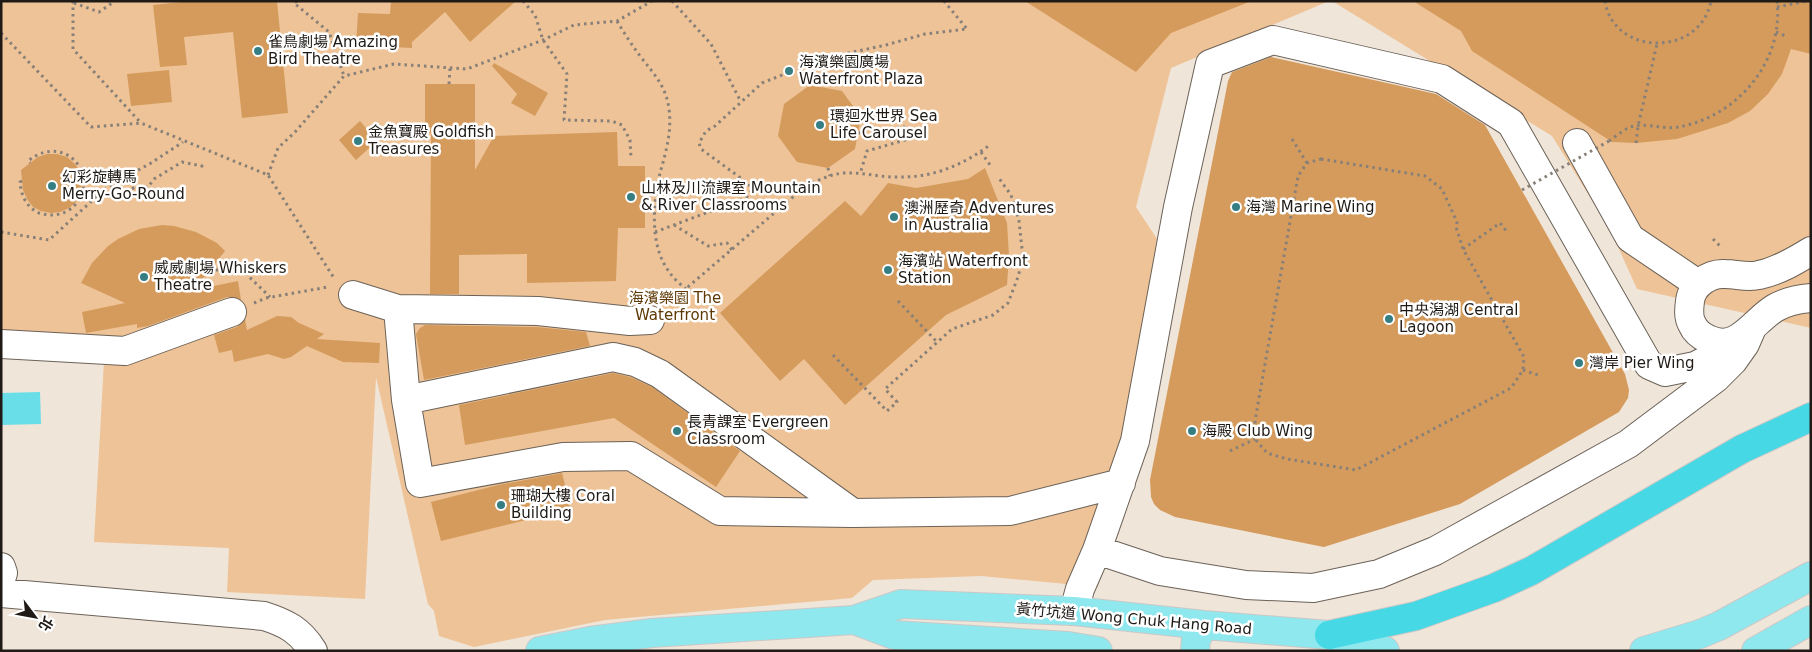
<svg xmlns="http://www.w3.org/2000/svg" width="1812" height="652" viewBox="0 0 1812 652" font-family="'DejaVu Sans','Noto Sans TC',sans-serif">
  <rect width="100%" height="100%" fill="#f0e5d9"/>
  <path fill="#eec397" d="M1,1H1329L1171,68L1136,207L1157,239L1098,587L981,576L873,580L852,598L605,620L474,647L439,636L434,611L428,604L376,377L365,599L227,592L229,548L94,542L104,361L1,354Z
    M1332,1H1811V328L1637,289L1610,229L1552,136Z"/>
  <path fill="#69dee9" d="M40,392L41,424L1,425V393Z"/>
  <path fill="#d59b5c" d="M191,1H277L288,113L242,118L233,32L184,37L187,65L160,67L153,5Z
    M391,1H516L470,42L445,12L412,42V48L356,45L358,13L390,14Z
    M1025,1H1249V2L1171,33L1136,72Z
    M1413,1H1811V54L1791,49L1782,74L1768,94L1750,111L1728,123L1677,139L1636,143L1612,142L1472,51L1461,31Z
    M1271,57L1436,94L1485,125L1625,374L1629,390L1628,398L1619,412L1460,504L1324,547L1175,517L1160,510L1154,504L1151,497L1150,480L1228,81L1232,72Z
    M494,63L548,93L535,116L511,103L517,94L492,66Z
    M169,70L172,102L131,106L127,74Z
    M425,84H475V170L494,136L617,132L618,166H645V228H618L616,281L527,283V254L459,255V294H430L431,133H425Z
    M810,85L842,91L861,117L855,149L828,168L797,162L778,136L784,104Z
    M360,121L377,141L356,160L339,140Z
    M47,154H57L67,157L75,164L80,172L82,182L81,192L76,202L69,208L60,212L51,213L41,211L33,207L27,199L23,190L21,170L38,157Z
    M985,168L1007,223L1009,256L1007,285L946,315L845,405L804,359L780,381L720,313L845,201L861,216L888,183L916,188L968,179Z
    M162,225L174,226L196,232L217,243L225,251L194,290L238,281L241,300L234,297H227L148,326L137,328V324L86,333L82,312L125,303L81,283L92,263L108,246L118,239L139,229Z
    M277,316L291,317L299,323L324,334L317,339L380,343L379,363L343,362L307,346L291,357L284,359L268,354L234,362L232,350L219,353L214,335L237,327L245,319L247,330Z
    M425,325L537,327L586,332L590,346L424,380L416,334L420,328Z
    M613,373L630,377L652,387L740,451L716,487L614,418L465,445L459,405Z
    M562,473L571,509L441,541L431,502L498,485Z"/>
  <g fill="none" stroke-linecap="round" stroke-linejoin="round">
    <defs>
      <path id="minor" d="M1577,143L1630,238L1698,284
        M1811,251C1795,261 1778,271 1759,275C1747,278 1737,274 1725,274C1709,273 1692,285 1690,301C1689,309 1688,317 1692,324C1695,331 1701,336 1708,339C1737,354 1753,321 1775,308C1785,302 1799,299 1811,298
        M353,295L398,309L538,311L630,321L650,320
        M398,309L406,400L420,483L563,457L631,456L720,511L853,513L1010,511L1121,483
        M1,344L125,351L232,312
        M406,400L613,357L635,362L660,374L853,513
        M1097,550L1160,571L1246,585L1313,588L1379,574L1435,551L1628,444L1716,378L1733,361L1745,344L1752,328
        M1,567L3,573L1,579
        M1,593L264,616C286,623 300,630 313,651
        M1074,611L1080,589L1097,550L1135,441L1178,207L1210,64L1273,40L1442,79L1511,123L1649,365L1665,372L1695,366L1715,356L1728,343"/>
      <path id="major" d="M854,620L894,635L1068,646L1098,651
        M540,651L590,641L652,633L854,620L901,604L1074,611L1204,625L1329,635L1385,651
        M1195,651L1196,639L1204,625
        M1644,651L1700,634L1719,626L1811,576
        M1756,651L1811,620"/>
      <path id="highway" d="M1329,635L1416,616L1494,588L1531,571L1742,449L1811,417"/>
    </defs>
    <use href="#minor" stroke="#6c6258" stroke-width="30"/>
    <use href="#major" stroke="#c9c8c7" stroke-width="30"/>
    <use href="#highway" stroke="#c9c8c7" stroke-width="30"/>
    <path stroke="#888078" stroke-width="3" stroke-dasharray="2.5 4" stroke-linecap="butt" d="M73,1V49L141,123
      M297,1L294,3L329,32L344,76
      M523,1L535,15L543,40L567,74L564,120L612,121L622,125L630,140L631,158
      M672,1L711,44L741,102
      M1605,1C1613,56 1700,58 1711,1
      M74,3L99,12L115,1
      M1777,7L1807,1
      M617,21C624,33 632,45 640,56C654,74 666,86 669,109C672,131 666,152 660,173C653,204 649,246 670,273C674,279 680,284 686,289
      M1776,32L1788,37
      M1,33L91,127L141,123L268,175L334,278
      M449,84L450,68
      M858,133L904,127L905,140L867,151L860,174
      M1292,139L1307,163
      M1609,141C1615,137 1622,131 1628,128C1643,121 1662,130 1678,127C1737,117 1784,62 1777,1
      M1636,143L1638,126L1657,44
      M981,152L990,165
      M418,155L431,154
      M1321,159L1425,176L1442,189L1457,222L1456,227L1463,249L1524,357L1523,370L1511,388L1356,470L1287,459L1267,453L1255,439V421L1298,176L1307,163Z
      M828,168L830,176
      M268,175L278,148L295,132L344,76L394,64L467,69L543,40L574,25L617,21L652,1
      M22,181L20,182C21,195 26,207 39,213C49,216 60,216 69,210C106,184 68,129 28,161L30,163
      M102,192C113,202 123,191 134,188C139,187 143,187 148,187L154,179L182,162L202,166L200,170
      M674,225L708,246L727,243L732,250
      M1,232L49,240L106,188L151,163L183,142
      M655,232L746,198L751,191L749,184L701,149L699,143L706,131L715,126L762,83L825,58L886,45L925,34L967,29L944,1
      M1713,239L1721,247
      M1463,249L1500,223L1508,233
      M209,271L239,267L270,297
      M898,301L937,342
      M254,303L266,298L328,287
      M668,304L807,185C819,180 831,174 844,173C863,172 882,178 902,177C935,177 965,164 991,144
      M833,355L887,411L897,402L885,389L952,329L993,315L1008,303L1018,277L1023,258L1019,221L1011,195L998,177
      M1523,370L1538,375
      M1230,451L1255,439"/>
    <use href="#minor" stroke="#fff" stroke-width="28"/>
    <use href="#major" stroke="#90e8ef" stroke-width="28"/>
    <use href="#highway" stroke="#46d9e5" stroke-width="28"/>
    <path stroke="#888078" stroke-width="3" stroke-dasharray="2.5 4" stroke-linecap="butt" d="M1522,190L1609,141"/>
  </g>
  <g fill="#357e84" stroke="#fff" stroke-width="2">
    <circle cx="258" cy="51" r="5"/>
    <circle cx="789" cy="71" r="5"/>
    <circle cx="820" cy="125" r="5"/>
    <circle cx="358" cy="141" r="5"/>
    <circle cx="52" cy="186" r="5"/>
    <circle cx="631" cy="197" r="5"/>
    <circle cx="1236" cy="207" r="5"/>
    <circle cx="894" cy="217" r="5"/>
    <circle cx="888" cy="270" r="5"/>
    <circle cx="144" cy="277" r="5"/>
    <circle cx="1389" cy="319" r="5"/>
    <circle cx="1579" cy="363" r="5"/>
    <circle cx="677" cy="431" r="5"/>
    <circle cx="1192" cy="431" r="5"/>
    <circle cx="501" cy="505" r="5"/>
  </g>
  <g text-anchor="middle" stroke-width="5" stroke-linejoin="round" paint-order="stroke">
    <g font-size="15" fill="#1f1a16" stroke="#fff" text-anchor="start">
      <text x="268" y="47">雀鳥劇場 Amazing<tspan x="268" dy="17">Bird Theatre</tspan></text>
      <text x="799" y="67">海濱樂園廣場<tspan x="799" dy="17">Waterfront Plaza</tspan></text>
      <text x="830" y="121">環迴水世界 Sea<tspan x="830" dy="17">Life Carousel</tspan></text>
      <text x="368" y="137">金魚寶殿 Goldfish<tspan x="368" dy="17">Treasures</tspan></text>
      <text x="62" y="182">幻彩旋轉馬<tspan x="62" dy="17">Merry-Go-Round</tspan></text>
      <text x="641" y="193">山林及川流課室 Mountain<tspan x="641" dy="17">&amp; River Classrooms</tspan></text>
      <text x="1246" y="212">海灣 Marine Wing</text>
      <text x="904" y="213">澳洲歷奇 Adventures<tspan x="904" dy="17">in Australia</tspan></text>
      <text x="898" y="266">海濱站 Waterfront<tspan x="898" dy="17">Station</tspan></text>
      <text x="154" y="273">威威劇場 Whiskers<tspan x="154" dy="17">Theatre</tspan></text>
      <text x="1399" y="315">中央潟湖 Central<tspan x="1399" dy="17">Lagoon</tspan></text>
      <text x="1589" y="368">灣岸 Pier Wing</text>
      <text x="687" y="427">長青課室 Evergreen<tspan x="687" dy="17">Classroom</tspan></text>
      <text x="1202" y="436">海殿 Club Wing</text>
      <text x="511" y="501">珊瑚大樓 Coral<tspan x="511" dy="17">Building</tspan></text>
    </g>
    <g font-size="15" fill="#5f3803" stroke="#fff">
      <text x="675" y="303">海濱樂園 The<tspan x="675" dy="17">Waterfront</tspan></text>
    </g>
    <g font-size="15" fill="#1f1a16" stroke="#fff">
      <text transform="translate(1134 619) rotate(5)" y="5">黃竹坑道 Wong Chuk Hang Road</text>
    </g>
  </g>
  <rect width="1812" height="652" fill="none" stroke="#1f1a16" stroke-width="5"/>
  <g transform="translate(35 617) rotate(122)" stroke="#ffffff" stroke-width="4" paint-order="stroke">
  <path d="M0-4L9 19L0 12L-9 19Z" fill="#1f1a16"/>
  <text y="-8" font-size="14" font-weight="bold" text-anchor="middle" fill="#1f1a16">北</text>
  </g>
</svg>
